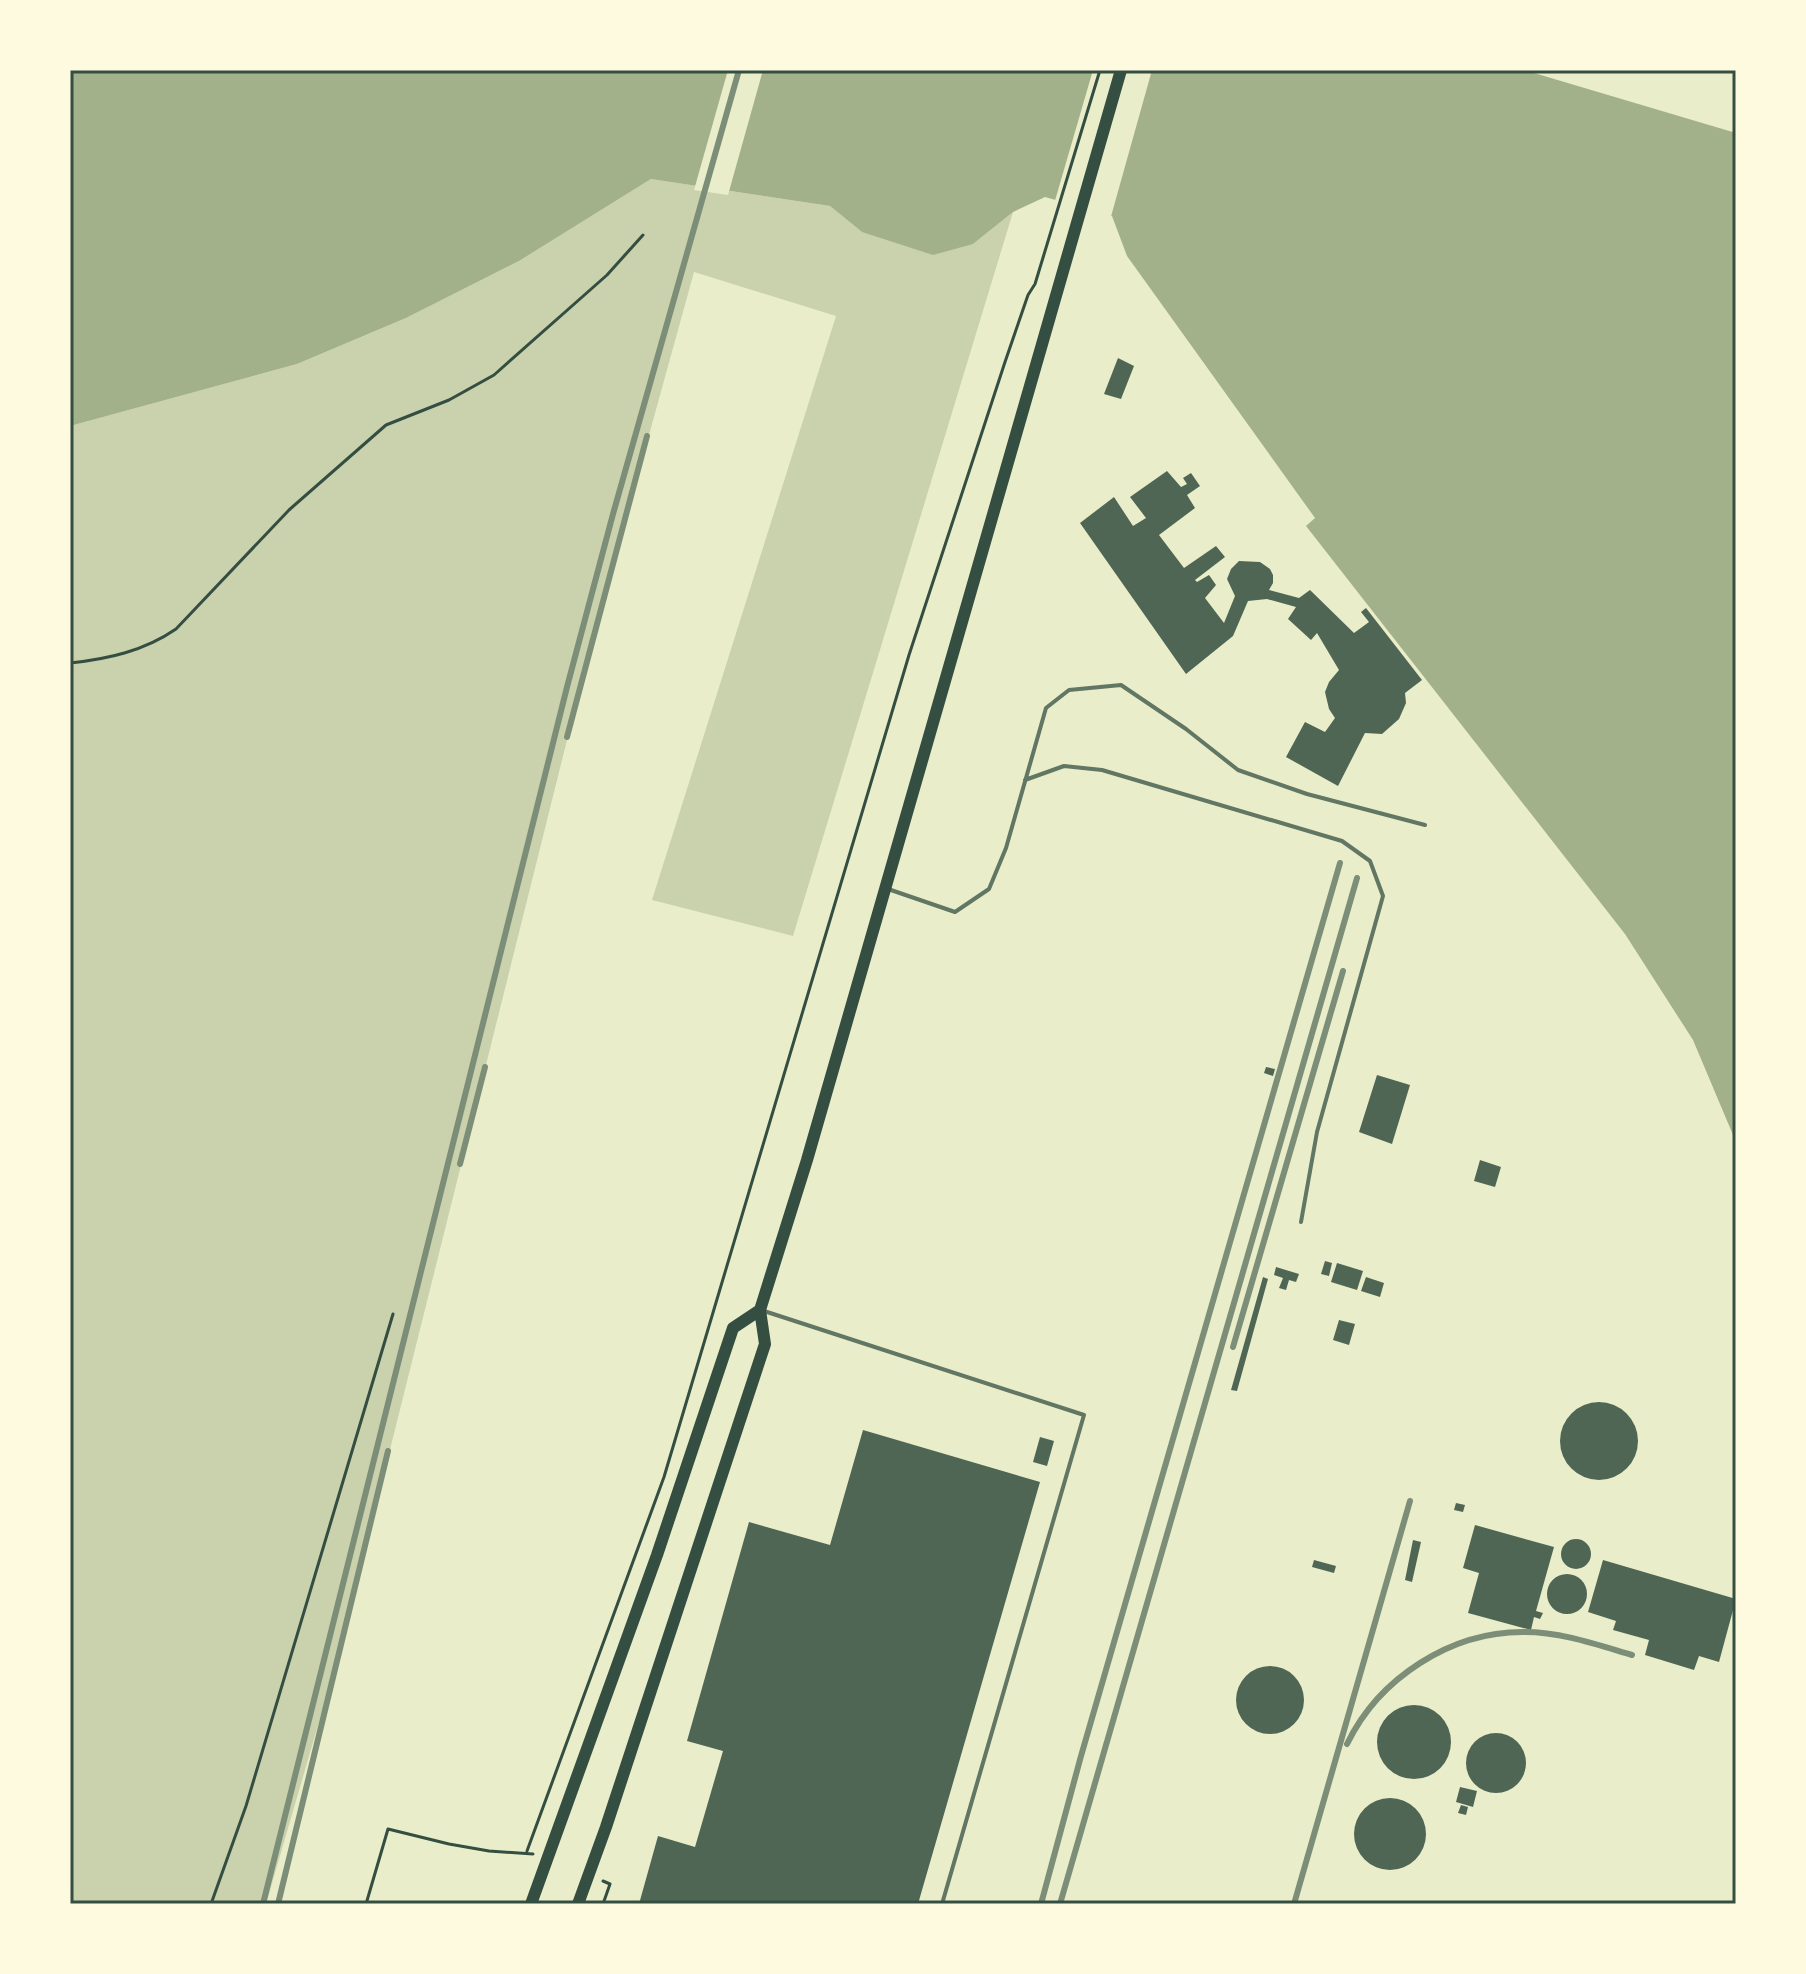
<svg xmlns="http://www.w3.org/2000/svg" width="1806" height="1974" viewBox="0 0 1806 1974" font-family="Ubuntu,sans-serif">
  <rect width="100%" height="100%" fill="#e9edc9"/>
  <path fill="#cad2ad" d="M651,179L830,206L862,232L973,244L1013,212L793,936L652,900L836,316L694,272L588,656L341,1646L266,1904H70V426L297,364L406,318L519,261Z"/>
  <path fill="#a3b18a" d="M70,70H1524L1736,133V1142L1693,1040L1625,934L1306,526L1315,518L1127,256L1112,216L1045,197L1013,212L973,244L933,255L862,232L830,206L651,179L519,261L406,318L297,364L70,426Z"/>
  <path fill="#e9edc9" d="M728,70H763L728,195L694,190Z
    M1093,70H1152L1110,220L1054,204Z"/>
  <path fill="#4f6655" d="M1118,358L1134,366L1121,399L1104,394Z
    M1167,471L1181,487L1187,484L1183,478L1191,473L1200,486L1187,495L1195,508L1159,535L1184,568L1216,546L1225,557L1195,580L1197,582L1209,575L1216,585L1205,598L1224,623L1235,596L1227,579L1231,569L1239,561L1260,562L1270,569L1273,575V583L1269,590L1299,598L1310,590L1354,633L1369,622L1361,612L1366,608L1422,680L1405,693L1406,703L1399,719L1382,734L1365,733L1338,786L1286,757L1305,722L1325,732L1335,718L1329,709L1325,692L1329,682L1339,670L1317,633L1311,640L1288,619L1296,607L1267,599L1248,601L1233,636L1186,674L1080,523L1114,497L1133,526L1146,518L1130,497Z
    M1266,1067L1275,1069L1273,1076L1264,1073Z
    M1377,1075L1410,1085L1392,1144L1359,1132Z
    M1480,1160L1501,1167L1495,1187L1474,1181Z
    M1325,1261L1332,1263L1329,1276L1321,1274Z
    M1337,1263L1363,1271L1357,1290L1331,1282Z
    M1276,1267L1299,1274L1296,1282L1289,1280L1286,1290L1279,1288L1283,1278L1274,1275Z
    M1263,1277L1268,1279L1237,1391L1231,1390Z
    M1366,1277L1384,1283L1380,1297L1361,1291Z
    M1339,1320L1355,1324L1349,1345L1333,1340Z
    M1560 1441a39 39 0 1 1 78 0a39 39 0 1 1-78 0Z
    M863,1430L1040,1482L918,1904H639L658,1836L695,1847L723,1751L687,1741L749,1522L830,1545Z
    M1040,1437L1054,1441L1047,1466L1033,1462Z
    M1456,1503L1465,1505L1463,1512L1454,1510Z
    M1475,1525L1554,1547L1536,1611L1543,1613L1540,1619L1534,1617L1531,1630L1468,1613L1479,1573L1463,1568Z
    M1561 1554a15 15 0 1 1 30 0a15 15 0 1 1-30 0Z
    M1413,1540L1421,1542L1412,1582L1405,1580Z
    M1314,1560L1336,1566L1334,1573L1312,1567Z
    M1603,1560L1736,1599L1719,1662L1699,1656L1694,1670L1645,1655L1649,1640L1613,1630L1616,1621L1588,1612Z
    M1547 1594a20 20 0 1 1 40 0a20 20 0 1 1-40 0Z
    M1236 1700a34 34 0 1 1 68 0a34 34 0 1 1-68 0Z
    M1377 1742a37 37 0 1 1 74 0a37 37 0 1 1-74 0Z
    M1466 1763a30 30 0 1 1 60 0a30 30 0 1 1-60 0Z
    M1460,1787L1477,1791L1473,1807L1456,1802Z
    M1354 1834a36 36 0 1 1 72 0a36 36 0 1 1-72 0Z
    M1461,1805L1468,1807L1466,1815L1458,1813Z"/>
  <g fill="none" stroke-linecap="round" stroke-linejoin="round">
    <path stroke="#344e41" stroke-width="3" d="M70,663C108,659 144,651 176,629L289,510L386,425L449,400L494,375L607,275L643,235
      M527,1851L664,1477L909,655L1005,362L1028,295L1035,284L1100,70
      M211,1904L246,1806L393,1314
      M366,1904L388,1829L449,1844L489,1851L533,1854
      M603,1904L610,1884L603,1881"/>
    <path stroke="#617663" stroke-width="4" d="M1025,780L1064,766L1102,770L1342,841L1370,861L1383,896L1317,1132L1301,1222
      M888,889L955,912L989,889L1006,848L1046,708L1069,690L1121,685L1186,729L1238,770L1307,794L1425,825
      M764,1311L1084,1415L942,1904"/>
    <path stroke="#344e41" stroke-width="12" d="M531,1904L657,1555L733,1328L760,1310
      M578,1904L606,1827L765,1344L760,1310L807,1160L1121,70"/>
    <path stroke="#7c8e77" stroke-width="6" d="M567,737L647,436
      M460,1164L485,1067
      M1233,1347L1343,971
      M1347,1744C1379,1678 1451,1631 1525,1632C1561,1632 1598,1645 1632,1655
      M263,1904L567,687L613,514L739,70
      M278,1904L388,1451
      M1041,1904L1081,1756L1340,863
      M1060,1904L1357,878
      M1294,1904L1410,1501"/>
  </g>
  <rect width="1806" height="1974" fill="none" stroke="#fefae0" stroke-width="144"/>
  <rect x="72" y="72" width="1662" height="1830" fill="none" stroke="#344e41" stroke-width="3"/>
</svg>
